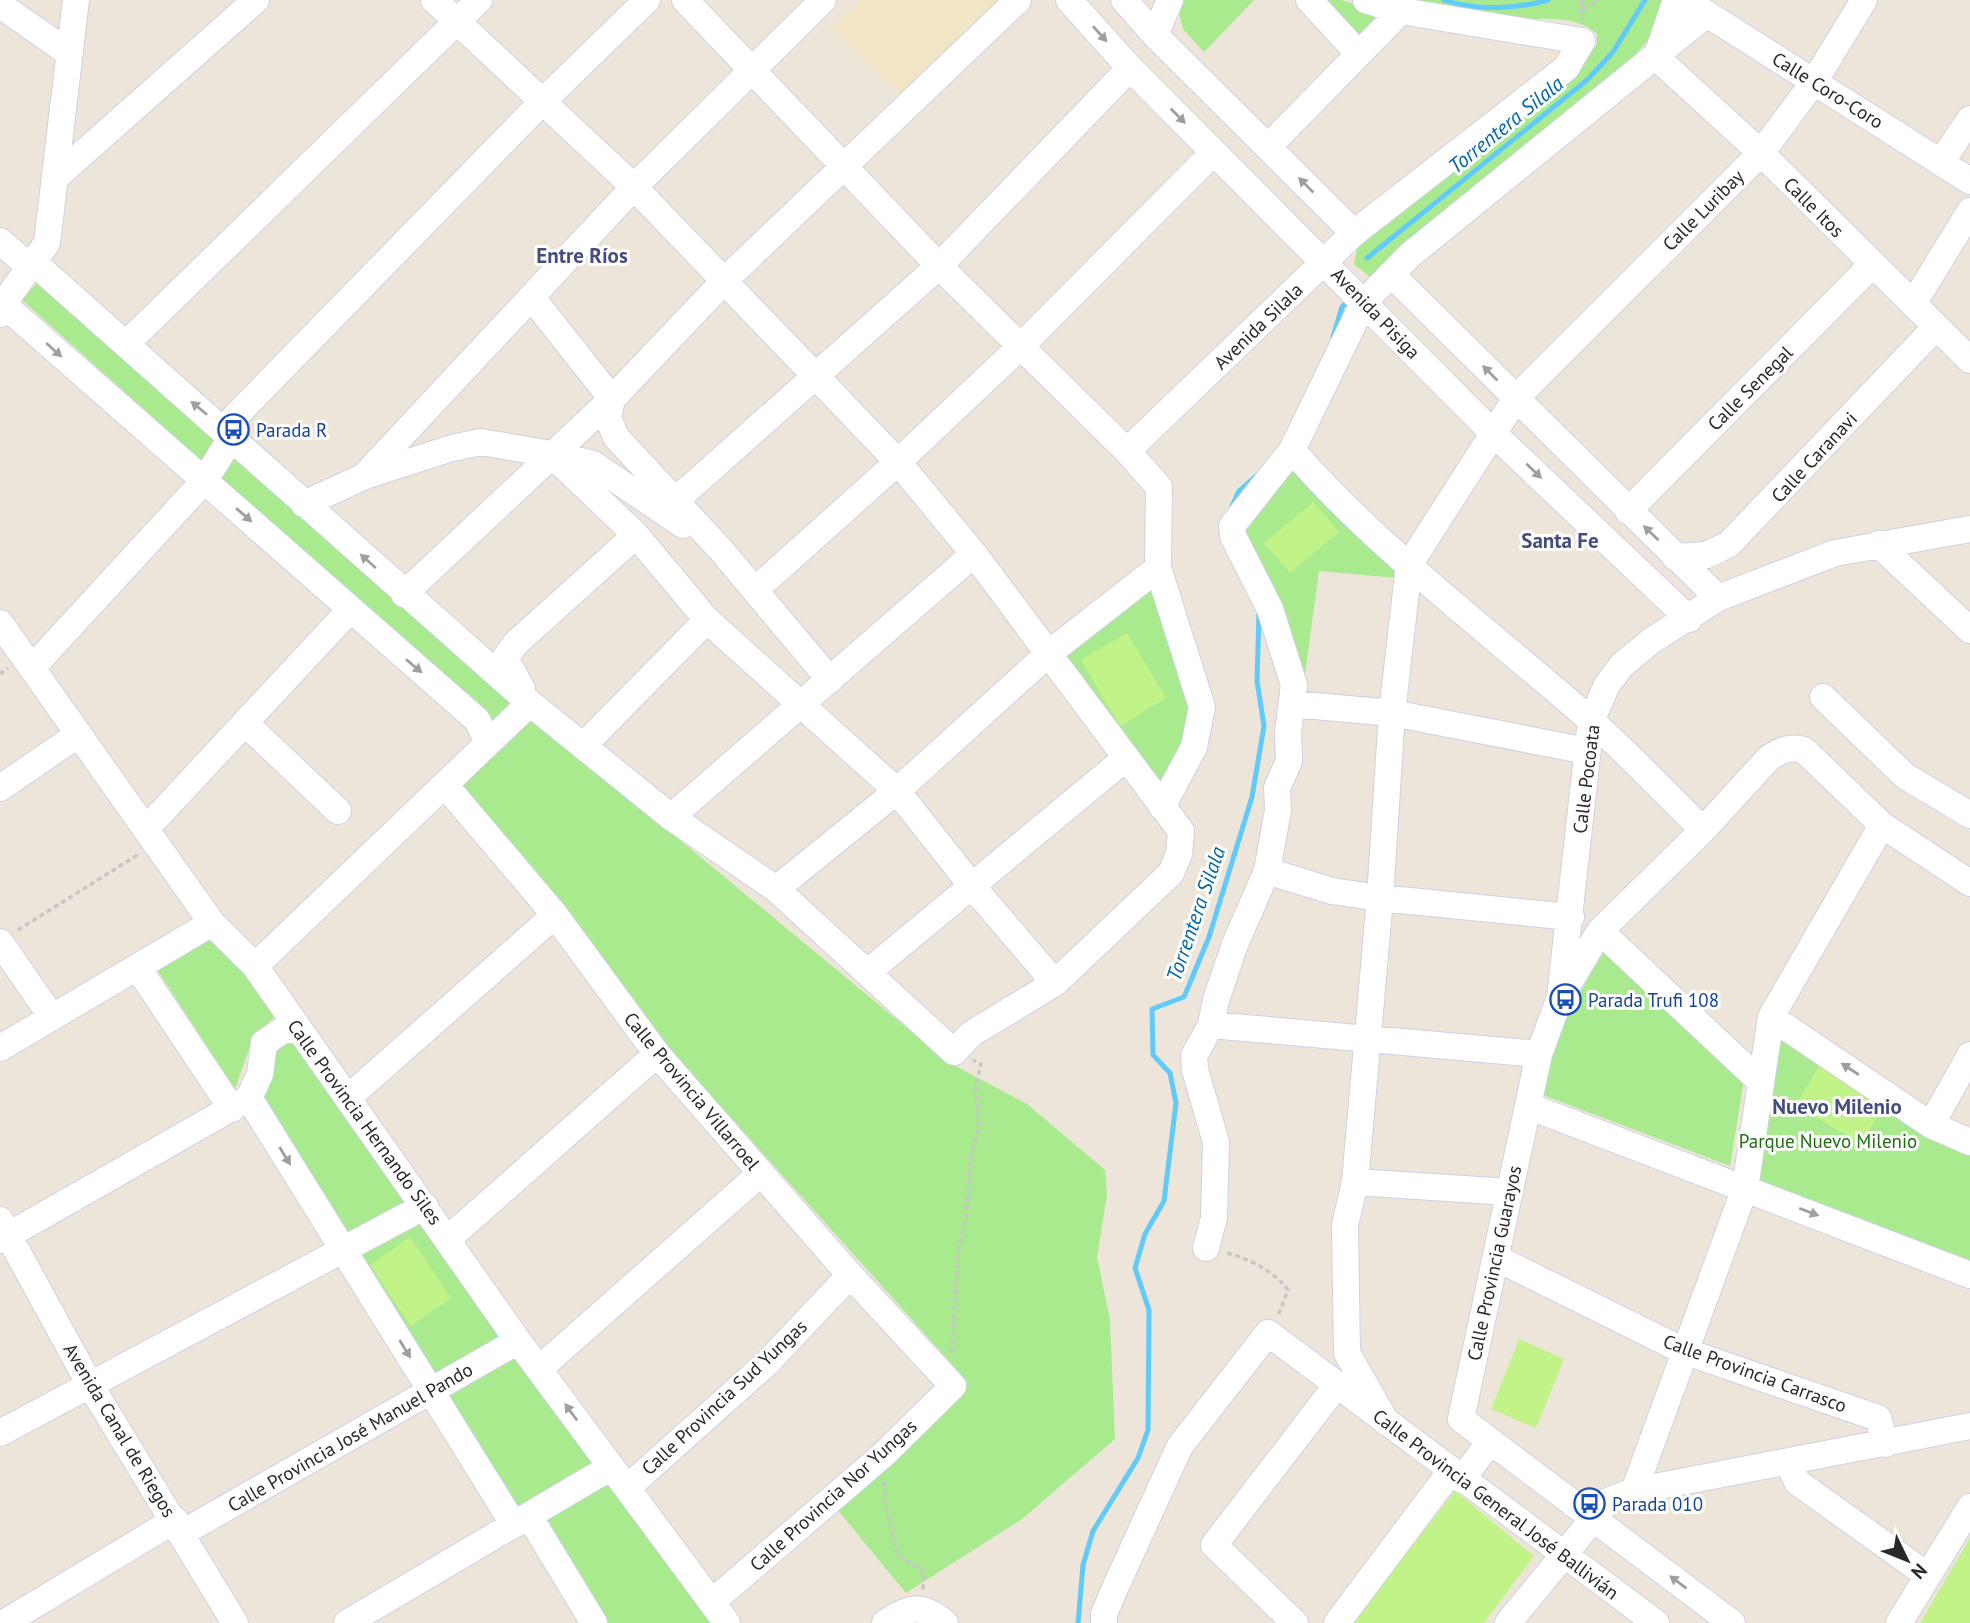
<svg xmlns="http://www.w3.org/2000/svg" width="1970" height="1623" viewBox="0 0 1970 1623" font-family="'PT Sans',sans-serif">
  <rect width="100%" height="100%" fill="#ede5d9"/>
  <path fill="#f1e5c6" d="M860,0H1012L911,104L832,28Z"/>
  <path fill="#aaea8f" d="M1180,0H1254L1204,52L1183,29L1177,5Z
    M1320,0H1342L1386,14L1360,42Z
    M1399,0H1668L1647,41L1618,75L1375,281L1354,264L1358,244L1583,65L1597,44V34C1570,9 1524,23 1490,20C1460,16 1429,6 1399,0Z
    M39,281L515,706L497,725L22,300Z
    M1288,463L1395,563L1397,578L1319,571L1304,682L1242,522Z
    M1149,587C1168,633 1200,687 1189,739C1185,755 1171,772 1163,787L1059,656Z
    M531,717L948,1062L1027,1104L1105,1170L1107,1195L1097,1257L1110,1320L1115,1439L1022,1519L906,1593L836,1508L923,1430L967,1381L675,1055L561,906L461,788Z
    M207,935L246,973L274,1017L253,1038L235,1089L156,968Z
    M1605,950L1744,1080L1730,1166L1543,1095C1550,1040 1577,997 1605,950Z
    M1782,1033L1970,1153V1266L1759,1181L1773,1042Z
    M295,1039L410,1200L347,1237L260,1095L270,1081L279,1045Z
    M414,1220H419L501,1337L439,1378L356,1259Z
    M513,1356L591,1461L590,1468L519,1511L446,1393Z
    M611,1480L713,1623H608L542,1521Z"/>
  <path fill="#c2f389" d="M1313,502L1339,532L1290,573L1264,543Z
    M1127,633L1166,698L1120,726L1081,660Z
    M1820,1065L1884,1105L1861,1144L1795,1105Z
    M410,1237L451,1298L411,1326L370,1265Z
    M1519,1339L1564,1359L1536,1428L1491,1409Z
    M1455,1491L1534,1556L1484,1623H1352Z
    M1970,1538V1623H1920Z"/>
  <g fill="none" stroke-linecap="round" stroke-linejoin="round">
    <path stroke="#60cbfb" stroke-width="5" d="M1444,0C1476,11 1516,9 1548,0
      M1367,258L1587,80L1613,52L1645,0
      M1333,337L1342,307L1350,299
      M1232,506L1239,491L1256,476
      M1078,1623L1083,1565L1093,1531L1138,1458L1148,1430L1149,1310L1135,1268L1145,1234L1164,1201L1176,1103L1170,1073L1153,1055L1152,1009L1184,997L1209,937L1252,797L1264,726L1257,681L1259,612"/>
    <defs>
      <path id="minor" d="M685,0L939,266L1127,451L1159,487L1158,568L1202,707L1194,747L1162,807
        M1069,0L1130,68L1494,434L1689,619
        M1124,0L1155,35L1354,233
        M1309,0L1359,54
        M1685,0L1970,181
        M0,5L69,53
        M1155,35L1170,0
        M1657,56L1676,0
        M1656,57L1761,153L1970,360
        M1268,147L1401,11
        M1941,162L1970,119
        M55,178L256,0
        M0,241L30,267L41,269L530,703L671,817L776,889L954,1052L971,1034L1055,983L1171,873L1179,854L1181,831L974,554L898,462L634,187L434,0
        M1391,274L1718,598
        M533,299L612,399L608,418L616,437L721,550L830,680
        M3,304L477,720L486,738L483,748
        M1913,304L1970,211
        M0,314L3,304L47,243L76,0
        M126,344L479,0
        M223,429L543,101L647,0
        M1292,450C1379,550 1489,631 1588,718C1628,753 1665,793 1703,830
        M1127,451L1354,233L1566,68L1582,41L1401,11L1366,0
        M552,454L593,464L683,525
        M366,474L634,187L823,0
        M675,501L939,266L1130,68
        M304,504L365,476L452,448L481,442L551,454L636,535L707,620L897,791L972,886L1055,983
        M1628,511L1872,265
        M1878,544L1970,630
        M1675,557L1707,555L1729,544L1936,327
        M755,590L898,462L1021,346L1214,152
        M404,594L612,399L725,280L1018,0
        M0,623L212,923L255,966L518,1341L727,1623
        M32,668L204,481L232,437
        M522,689L505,658L516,643L636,535
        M1823,697L1905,776L1970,815
        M1293,704L1392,713L1587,751
        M245,723L338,811
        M584,745L707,620
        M445,785L555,915L657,1054L850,1275L953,1386L884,1454L712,1602
        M0,788L79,734
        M671,817L974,554
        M146,829L349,611
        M1267,871L1332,891L1380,898L1571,917
        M776,889L897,791L1048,654L1158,568
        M1600,931L1761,1082
        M0,942L51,1016
        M255,966L530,703
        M138,968L232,1109
        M869,971L1126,758
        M1565,989L1600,931L1703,830L1769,758C1781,750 1790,746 1804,750L1882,825L1970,883
        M1771,1017L1931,1125L1970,1142
        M1211,1025L1539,1054
        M0,1048L212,923
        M350,1096L555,915
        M249,1098L514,1525
        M1528,1106L1970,1275
        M1931,1125L1970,1055
        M1355,1182L1510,1192
        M0,1220L89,1383L235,1623
        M449,1238L657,1054
        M0,1240L249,1098L260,1074L264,1043L283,1030H299
        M1206,1248L1214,1218L1216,1142L1195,1070L1194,1056L1211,1025L1216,1000L1235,944L1267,871L1278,810L1277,788L1289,761L1288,732L1294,685L1270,609L1233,536L1232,526L1292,450L1364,302L1410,255L1707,14
        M1496,1258L1684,1351L1878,1418L1886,1444
        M539,1369L761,1173
        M1386,1422L1347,1353L1345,1225L1355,1182L1380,898L1392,713L1409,565L1516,398L1761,153L1814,82L1864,0
        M0,1433L425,1206
        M1789,1463L1797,1482L1927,1575
        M1462,1480L1490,1441
        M627,1488L767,1363L850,1275
        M1634,1491L1745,1188L1771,1017L1882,825
        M529,1516L594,1623
        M182,1533L518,1341
        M4,1623L175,1520
        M347,1623L611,1467
        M885,1623C909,1607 922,1603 945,1623
        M1104,1623V1614L1115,1588L1180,1446L1268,1333L1656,1623
        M1295,1623L1214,1545L1336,1386
        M1337,1623L1451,1471
        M1508,1623L1608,1501L1634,1491L1970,1426
        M1732,1623L1461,1419L1539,1054L1560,997L1591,721L1607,685L1622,665L1651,641L1718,598L1835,553L1970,529
        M1899,1623L1970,1507"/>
    </defs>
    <use href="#minor" stroke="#ced1e4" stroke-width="28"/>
    <path stroke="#c7c7c7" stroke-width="3.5" stroke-dasharray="5 3.5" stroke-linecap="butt" d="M1581,0L1582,19
      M1583,9L1599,0
      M0,674L8,668
      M18,930L139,854
      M1227,1253C1249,1259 1274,1271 1288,1290L1278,1316
      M952,1353L958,1253L967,1211L971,1156L979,1125L976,1087L981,1064L973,1060
      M884,1482L885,1502L898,1556L924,1571L923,1590"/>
    <use href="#minor" stroke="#fff" stroke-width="26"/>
  </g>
  <defs><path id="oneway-solid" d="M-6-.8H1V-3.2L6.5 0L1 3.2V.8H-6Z" transform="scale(1.75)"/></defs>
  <g fill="#9f9f9f">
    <use href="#oneway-solid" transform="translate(1100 34) rotate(48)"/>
    <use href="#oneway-solid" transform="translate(1178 116) rotate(45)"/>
    <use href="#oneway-solid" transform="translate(1306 185) rotate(-135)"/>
    <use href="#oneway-solid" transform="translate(54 350) rotate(42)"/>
    <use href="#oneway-solid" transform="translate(1490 373) rotate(-135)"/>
    <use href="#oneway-solid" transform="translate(199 408) rotate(-140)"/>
    <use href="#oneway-solid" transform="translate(1534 471) rotate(44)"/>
    <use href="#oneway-solid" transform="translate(244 515) rotate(41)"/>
    <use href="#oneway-solid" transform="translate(1651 533) rotate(-136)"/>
    <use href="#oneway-solid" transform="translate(368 561) rotate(-138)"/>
    <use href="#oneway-solid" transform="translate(414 666) rotate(40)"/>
    <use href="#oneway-solid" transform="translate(1850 1069) rotate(-147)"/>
    <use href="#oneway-solid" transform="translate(285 1156) rotate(58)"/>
    <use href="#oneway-solid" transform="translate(1809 1212) rotate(21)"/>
    <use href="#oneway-solid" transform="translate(405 1349) rotate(58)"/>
    <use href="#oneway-solid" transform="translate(571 1412) rotate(-126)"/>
    <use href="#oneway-solid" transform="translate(1678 1582) rotate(-143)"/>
  </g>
  <defs>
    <symbol id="bus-ring" viewBox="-11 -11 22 22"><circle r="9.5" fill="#fff" stroke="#1a4fb4" stroke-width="1.5"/><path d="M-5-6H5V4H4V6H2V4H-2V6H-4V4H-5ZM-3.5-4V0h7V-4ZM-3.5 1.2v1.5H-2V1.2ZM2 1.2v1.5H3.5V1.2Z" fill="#1a4fb4"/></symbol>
  </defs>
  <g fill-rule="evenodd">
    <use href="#bus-ring" x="216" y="412" width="35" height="35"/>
    <use href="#bus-ring" x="1548" y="982" width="35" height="35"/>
    <use href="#bus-ring" x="1572" y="1486" width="35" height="35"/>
  </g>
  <g text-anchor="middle" stroke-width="6" stroke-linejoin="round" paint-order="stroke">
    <g font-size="19" fill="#292929" stroke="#fff">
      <text transform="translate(1828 90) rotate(32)" y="7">Calle Coro-Coro</text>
      <text transform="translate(1814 207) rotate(45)" y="7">Calle Itos</text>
      <text transform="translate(1703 210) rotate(-45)" y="7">Calle Luribay</text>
      <text transform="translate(1376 313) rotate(46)" y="7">Avenida Pisiga</text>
      <text transform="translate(1258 326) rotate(-44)" y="7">Avenida Silala</text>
      <text transform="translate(1750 388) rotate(-45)" y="7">Calle Senegal</text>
      <text transform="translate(1814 457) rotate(-47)" y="7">Calle Caranavi</text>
      <text transform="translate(1586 779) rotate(-83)" y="7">Calle Pocoata</text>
      <text transform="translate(692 1091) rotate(50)" y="7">Calle Provincia Villarroel</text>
      <text transform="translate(365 1122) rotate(54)" y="7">Calle Provincia Hernando Siles</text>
      <text transform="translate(1494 1263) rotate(-78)" y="7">Calle Provincia Guarayos</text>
      <text transform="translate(1755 1373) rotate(20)" y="7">Calle Provincia Carrasco</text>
      <text transform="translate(724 1397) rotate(-43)" y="7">Calle Provincia Sud Yungas</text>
      <text transform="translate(120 1430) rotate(59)" y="7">Avenida Canal de Riegos</text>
      <text transform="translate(350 1437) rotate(-30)" y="7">Calle Provincia José Manuel Pando</text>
      <text transform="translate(833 1495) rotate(-42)" y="7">Calle Provincia Nor Yungas</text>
      <text transform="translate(1496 1504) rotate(37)" y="7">Calle Provincia General José Ballivián</text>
    </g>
    <g font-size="19" fill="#164399" stroke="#fff" text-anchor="start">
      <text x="256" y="437">Parada R</text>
      <text x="1588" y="1007">Parada Trufi 108</text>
      <text x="1612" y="1511">Parada 010</text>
    </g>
    <g font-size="19" fill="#216d12" stroke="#fff">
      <text x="1828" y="1148">Parque Nuevo Milenio</text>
    </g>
    <g font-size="21" font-style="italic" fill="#0066a6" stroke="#fff">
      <text transform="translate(1506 125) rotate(-39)" y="7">Torrentera Silala</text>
      <text transform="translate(1196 914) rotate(-71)" y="7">Torrentera Silala</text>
    </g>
    <g font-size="21" font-weight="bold" fill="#454d7e" stroke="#fff">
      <text x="582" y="263">Entre Ríos</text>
      <text x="1560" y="548">Santa Fe</text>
      <text x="1837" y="1114">Nuevo Milenio</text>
    </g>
  </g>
  <g transform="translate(1907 1560) rotate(133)" stroke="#ffffff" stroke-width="5" paint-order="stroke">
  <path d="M0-5L12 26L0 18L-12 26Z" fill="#292929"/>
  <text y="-10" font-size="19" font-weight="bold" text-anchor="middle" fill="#292929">N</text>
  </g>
</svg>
